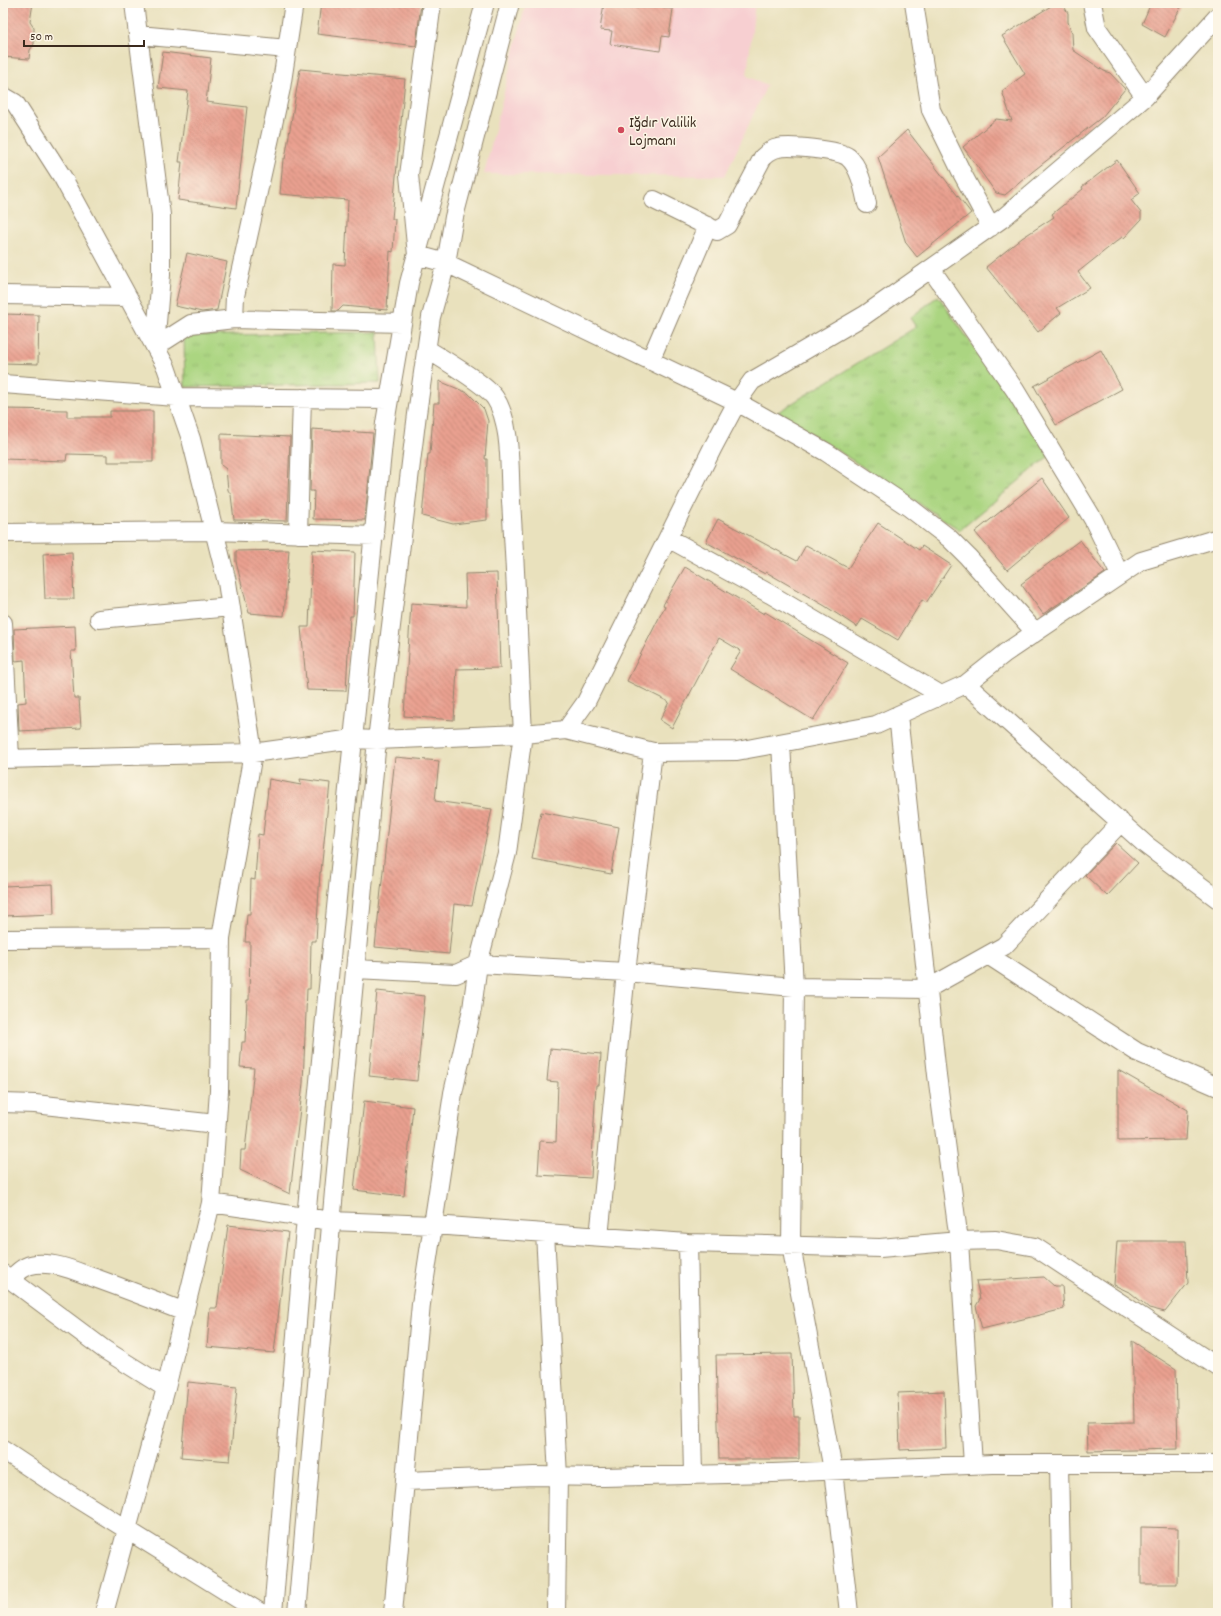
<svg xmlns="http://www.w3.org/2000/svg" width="1221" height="1616" viewBox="0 0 1221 1616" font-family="Dekko,sans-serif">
  <defs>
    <pattern id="park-tufts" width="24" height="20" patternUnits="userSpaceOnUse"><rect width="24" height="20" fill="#abd581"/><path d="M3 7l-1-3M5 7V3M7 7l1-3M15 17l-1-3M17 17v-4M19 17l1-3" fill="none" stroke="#94b76f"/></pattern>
    <pattern id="building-back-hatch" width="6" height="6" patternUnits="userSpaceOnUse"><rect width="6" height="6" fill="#e9a090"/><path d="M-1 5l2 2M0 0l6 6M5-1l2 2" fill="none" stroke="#be8375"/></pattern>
  </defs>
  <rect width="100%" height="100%" fill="#fcf5e5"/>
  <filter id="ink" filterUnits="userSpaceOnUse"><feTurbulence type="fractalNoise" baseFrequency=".025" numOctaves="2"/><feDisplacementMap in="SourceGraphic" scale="8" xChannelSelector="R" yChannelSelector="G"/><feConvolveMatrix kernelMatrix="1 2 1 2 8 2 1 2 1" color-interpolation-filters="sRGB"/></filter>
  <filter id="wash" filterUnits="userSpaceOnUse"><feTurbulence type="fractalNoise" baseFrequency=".012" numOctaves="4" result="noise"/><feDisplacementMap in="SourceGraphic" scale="16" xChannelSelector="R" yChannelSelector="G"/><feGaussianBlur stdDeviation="0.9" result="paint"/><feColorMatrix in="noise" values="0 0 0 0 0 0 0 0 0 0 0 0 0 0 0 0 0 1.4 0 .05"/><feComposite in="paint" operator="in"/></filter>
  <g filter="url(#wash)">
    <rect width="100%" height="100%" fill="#e9e1bd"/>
    <path fill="#f7cfd1" d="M526,3H755L747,76L767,85L725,176L484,174Z"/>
    <path fill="url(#park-tufts)" stroke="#738050" d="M938,296L1050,455L960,530L778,412L916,327L910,318Z
      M378,332L380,383L185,387L184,336Z"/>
    <g id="blocks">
      <path fill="url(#building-back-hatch)" d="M6,3H33L30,22L34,28V44L30,50L29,59L3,57V14H5Z
        M321,3H421L416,46L317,34Z
        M604,3L638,8L639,3H665L664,8L673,9L669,37L662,36L660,51L610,44L612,31L600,30Z
        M1056,3H1062L1068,13V22L1072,33L1073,50L1104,71L1110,73L1125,89L1102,117L1032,172L1005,195L996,193L963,147L996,119L1012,121L1002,91L1025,74L1002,36Z
        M1151,3H1183L1165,37L1142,24Z
        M163,52L211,58L206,102L247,107L236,208L178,200L182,162H179L188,91L158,88Z
        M300,69L405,79L392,219H395L393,252L390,251L387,310L343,306L338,311H332L333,264L345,265L348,200L280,194L283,159H285Z
        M907,130L971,213L917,257L906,243L878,157Z
        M1117,160L1140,193L1131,200L1141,213V220L1124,238L1122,237L1078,272L1090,288L1057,308L1061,313L1038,332L986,267L1022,238L1054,217L1052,214L1083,189L1082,187Z
        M187,253L227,262L217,310L202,312L175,306Z
        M3,314L39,315L38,364L3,363Z
        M1101,350L1122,389L1056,425L1034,386Z
        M439,381L468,393L484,409L488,421L485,459H487V520L453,524L422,516L428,454H430L434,403H439Z
        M3,409L67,410V417H110V411H153V462H108V455L67,454L66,461L3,459Z
        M312,429L373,433L365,520L313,519L314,491H310Z
        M221,434L290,437L287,521L234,520L231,495L228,490L226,469L221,465Z
        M1042,478L1069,518L1007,570L975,532Z
        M718,519L797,561L806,545L848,568L878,523L919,550L922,546L951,565L926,603L922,600L898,640L862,619L857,627L825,606L766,572L765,574L706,542Z
        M1080,540L1105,573L1043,614L1021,584Z
        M289,550L284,616L249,613L236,562V551Z
        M312,550L355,552L353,616H350L346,691L307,690L301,627H309Z
        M72,552L74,599H45L43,554Z
        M685,567L764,614L765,612L848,663L813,720L730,669L741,651L719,638L672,728L660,720L669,702L627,681L665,606L663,605Z
        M497,573L500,668L457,669L454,720L404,716L411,603L466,607L465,574Z
        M75,626L76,651H71L74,698H79L81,728L19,731L18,703L26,702L24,660L15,661L14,629Z
        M395,757L439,761L435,801L492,809L472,906L454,904L449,954L375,947Z
        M269,779L301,785L300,779L330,783L321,872H320L316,941H311L310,989H307L303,1083L290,1194L240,1170L241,1150H245L254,1068L240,1067L242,1042H245L247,1000H249L250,942H245L247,914H250L251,879L255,880L258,834L263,835Z
        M541,812L619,827L611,874L532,859Z
        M1116,843L1138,863L1107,896L1085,875Z
        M53,884L54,914L3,916V886Z
        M377,991L425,996L417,1081L369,1076Z
        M550,1049L601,1054L599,1085H596L591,1178L538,1175L540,1141L556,1142L558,1082L547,1081Z
        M1118,1070L1188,1110L1186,1140L1118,1141Z
        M364,1101L413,1107L404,1196L354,1190Z
        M228,1225L288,1232L274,1353L207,1347L210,1308H217Z
        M1117,1241H1186L1188,1283L1165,1312L1149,1308L1131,1293L1114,1285Z
        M1044,1277L1054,1286H1062L1064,1309L982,1329L976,1306L980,1299L976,1281Z
        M1132,1341L1176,1369L1178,1449L1088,1451L1087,1423L1134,1422Z
        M792,1354L794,1416H799V1459H719L716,1355Z
        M188,1382L237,1387L230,1461L181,1457Z
        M944,1391L946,1448L900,1450L898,1393Z
        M1141,1527L1178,1528L1177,1584H1141Z"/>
    </g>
  </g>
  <g filter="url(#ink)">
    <use href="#blocks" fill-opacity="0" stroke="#92866e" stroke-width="1"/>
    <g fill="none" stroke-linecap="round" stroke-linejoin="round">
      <defs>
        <path id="minor" d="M134,3L161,215V275L155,347
          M432,3L409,175L417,255L446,263L737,402L826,452L910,508L949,538L968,557L1035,632
          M914,3L931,110L963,175L991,227
          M1092,3L1097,28L1145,97
          M139,35L287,49
          M3,96L15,103L63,178L166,367L191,439L227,582L253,753L221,938L219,1091L211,1203L166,1388L104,1613
          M654,200L717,231L727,225L763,157C767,153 772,149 778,148C789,145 839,150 848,157C860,167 864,190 867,204
          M931,269L1015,390L1093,519L1120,575
          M3,295L128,297
          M234,319L235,296L281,88L294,3
          M155,347L191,324L234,319L402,323
          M650,361L708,226
          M3,384L176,397L389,399
          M3,533L214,531L375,536
          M298,534L302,398
          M668,538L770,594L941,695
          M99,619L231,607
          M3,623L10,758
          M966,684L1146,845L1218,899
          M898,715L937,1075L959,1241L973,1465
          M566,730L653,752L737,751L876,725L966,684L1005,653L1141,561L1218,538
          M781,743L794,987L791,1245L833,1470L849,1613
          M3,759L253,753L353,739L377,740L523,734C519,656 516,579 511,501C509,471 512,423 495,398C486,384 442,359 427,349
          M3,939L221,938
          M988,955L1137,1052L1218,1087
          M355,969L456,974L478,964L626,972L794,987L927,989L1004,946L1121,822
          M3,1103L35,1104L216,1124
          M211,1203L331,1221L433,1225L688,1243L880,1248L959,1241L996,1240L1035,1247L1218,1367
          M545,1233L558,1476L556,1613
          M599,1237L626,972L653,752
          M688,1243L693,1475
          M3,1274L105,1350L166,1388
          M11,1280C17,1272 25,1265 36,1264C55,1262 75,1271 92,1277C123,1288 154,1300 185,1312
          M3,1450L60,1488L261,1613
          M1059,1464L1062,1613
          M406,1481L534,1476L603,1477L773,1473L993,1464H1218
          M273,1613L303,1250L327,997L385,423L409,283L485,3
          M297,1613L334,1191L377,740L417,414L431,317L446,263L454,217L510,3
          M393,1613L421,1304L453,1093L472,1009L478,964L507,853L523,734L566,730L586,702L713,447L737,402L752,381L865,315L1003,218L1145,97L1218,16"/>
      </defs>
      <use href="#minor" stroke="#92866e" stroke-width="20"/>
      <use href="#minor" stroke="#fff" stroke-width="18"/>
    </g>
  </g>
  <circle fill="#d1495b" stroke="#fcf5e5" stroke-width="1.5" cx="621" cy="130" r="4"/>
  <g text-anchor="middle" stroke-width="3" stroke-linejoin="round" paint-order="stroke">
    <g font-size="16" fill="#3b2a1e" stroke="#fcf5e5" text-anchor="start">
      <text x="629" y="127">Iğdır Valilik<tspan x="629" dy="18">Lojmanı</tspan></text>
    </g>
  </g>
  <rect width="1221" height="1616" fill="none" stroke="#fcf5e5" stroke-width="16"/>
  <path d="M24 40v6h120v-6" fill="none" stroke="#3b2a1e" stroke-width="2"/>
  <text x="30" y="40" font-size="12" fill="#3b2a1e" stroke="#fcf5e5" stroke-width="3" paint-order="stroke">50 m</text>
</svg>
